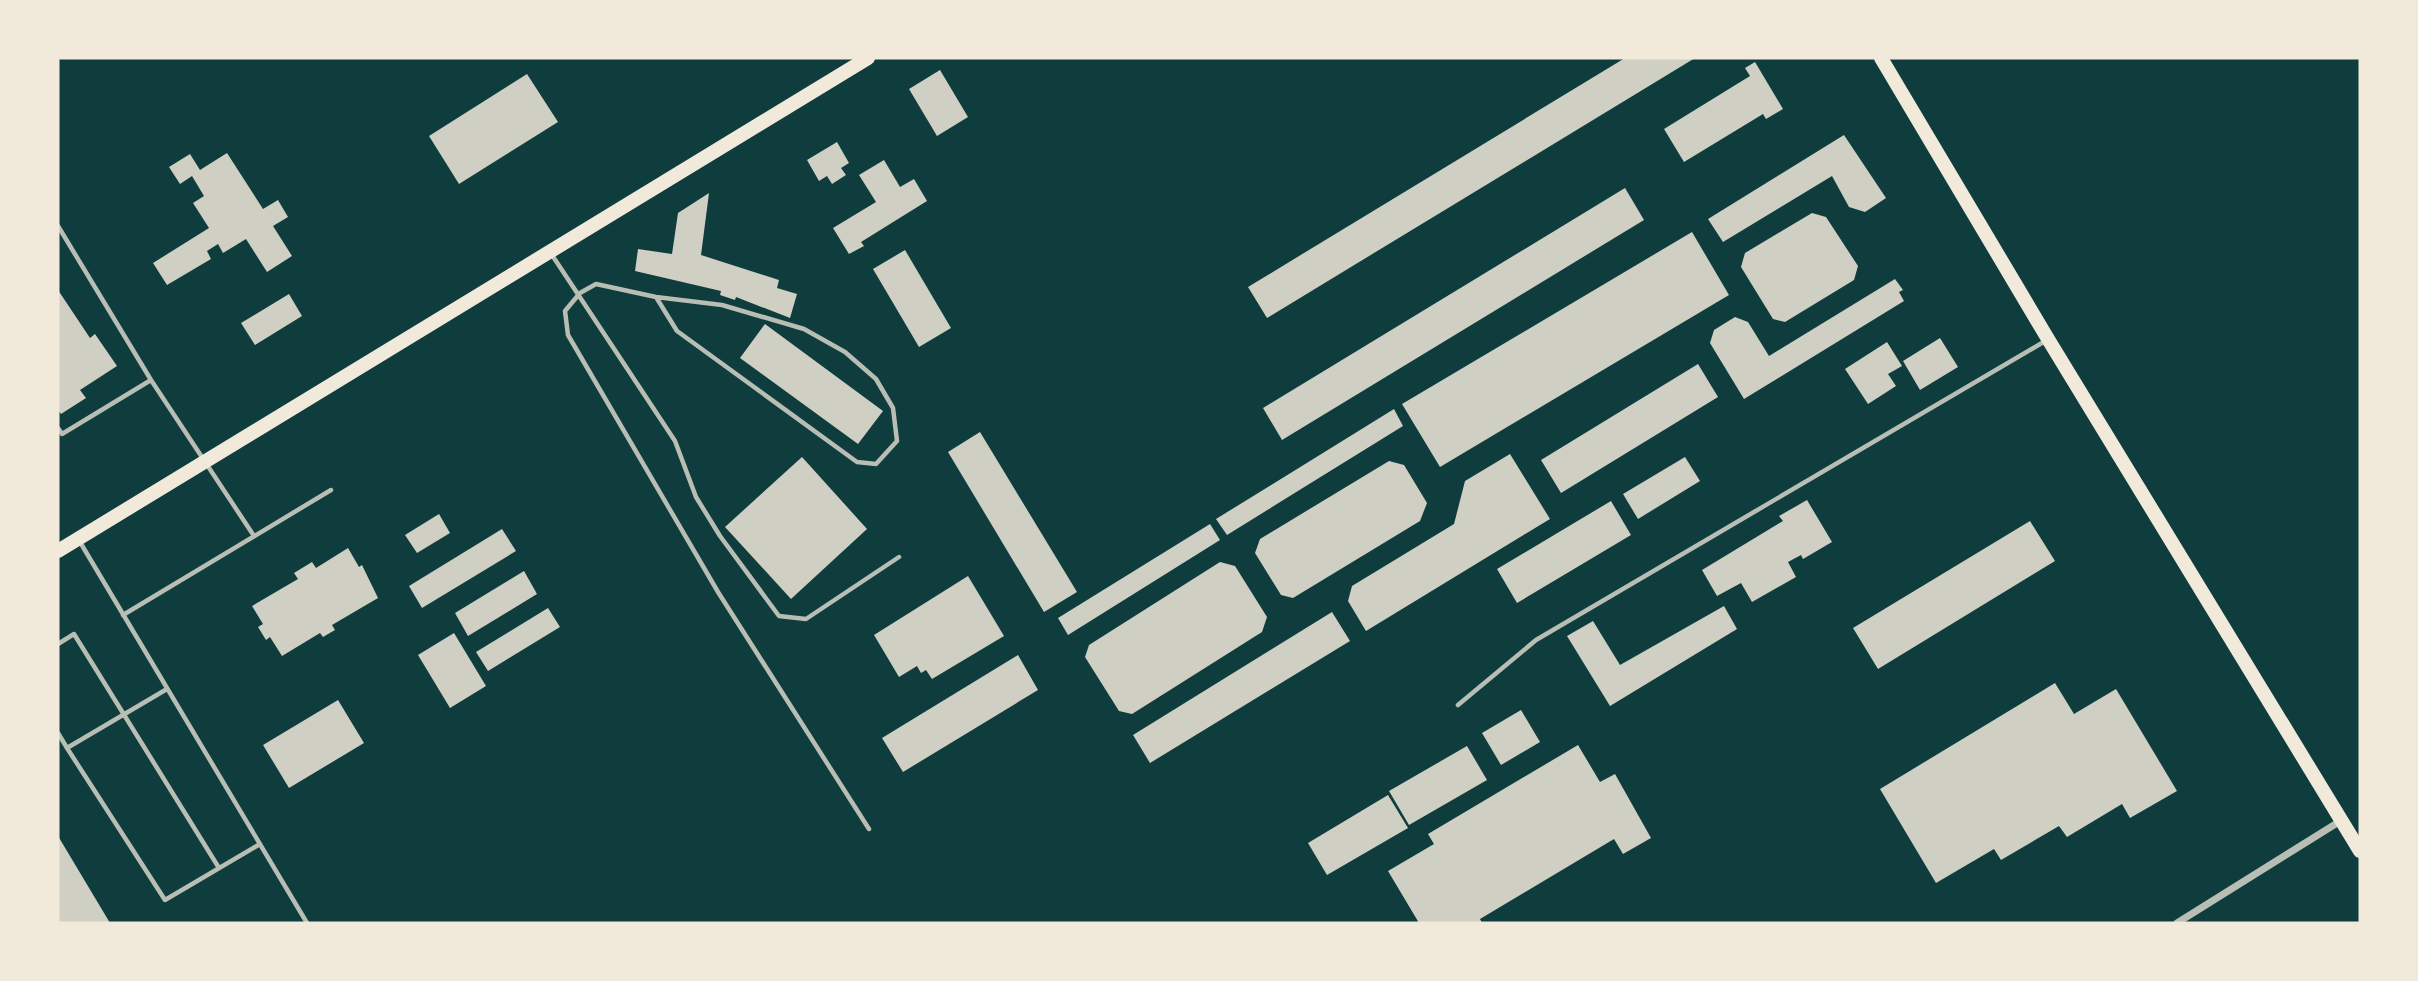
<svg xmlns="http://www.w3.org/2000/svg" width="2418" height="981" viewBox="0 0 2418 981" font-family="Signika,sans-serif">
  <rect width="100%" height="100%" fill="#0f3d3e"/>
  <path fill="#cfcfc3" d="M1625,58H1695L1267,318L1248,287Z
    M1755,62L1783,109L1766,119L1763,114L1684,162L1664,129L1750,76L1745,68Z
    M940,70L968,117L937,136L909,89Z
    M527,74L558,122L459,184L429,136Z
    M1844,135L1886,198L1865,212L1849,207L1832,176L1723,242L1708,219Z
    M837,142L849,163L841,168L846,175L832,184L827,176L819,181L807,160Z
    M227,153L263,209L278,200L288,217L273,226L292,256L267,272L246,239L223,253L218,244L207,251L211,259L167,285L153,263L209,228L193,203L204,196L192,176L180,184L169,167L190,154L200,170Z
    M884,160L900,187L914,179L927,201L861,242L864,246L849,254L833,228L876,202L859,175Z
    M1625,188L1644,220L1282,440L1263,408Z
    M709,193L701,255L779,280L777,288L797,294L790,318L736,297L735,300L720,295L721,291L635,271L638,249L672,254L678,213Z
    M1812,213L1826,217L1858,266L1854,280L1785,322L1773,319L1741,267L1745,253Z
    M1692,232L1729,295L1440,467L1402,404Z
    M905,250L951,328L919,347L873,269Z
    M1895,279L1903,290L1899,292L1904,301L1744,399L1710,343L1714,330L1735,317L1748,322L1769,356Z
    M58,290L90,338L95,334L117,366L80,390L86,398L61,414L58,410Z
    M289,294L302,316L255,345L241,323Z
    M765,324L883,411L858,444L740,358Z
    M1940,338L1958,367L1920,390L1903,361Z
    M1887,342L1902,366L1888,374L1896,386L1868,404L1845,369Z
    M1698,364L1718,397L1561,493L1541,460Z
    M1394,409L1403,426L1227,535L1216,519Z
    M980,432L1077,592L1044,612L948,452Z
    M1510,454L1550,519L1366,631L1348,601L1352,586L1454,524L1465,481Z
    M802,457L867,529L791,599L725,527Z
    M1685,457L1700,481L1638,519L1623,494Z
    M1389,461L1404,465L1427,503L1420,521L1293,598L1281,595L1255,553L1260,539Z
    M1807,500L1832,542L1803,559L1801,555L1788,562L1796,577L1752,602L1741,583L1717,596L1702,570L1783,521L1779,516Z
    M1611,501L1631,535L1517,603L1497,569Z
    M439,514L450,533L417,553L405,535Z
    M2030,521L2055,561L1878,669L1853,628Z
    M1210,524L1220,540L1068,635L1058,618Z
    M502,529L516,551L422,608L409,586Z
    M348,548L359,567L362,565L378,598L332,625L335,630L323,637L320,633L282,656L270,637L266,640L258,627L263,624L252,606L298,579L294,573L312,562L316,568Z
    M1220,562L1235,566L1267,617L1262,632L1132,714L1119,711L1085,657L1089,645Z
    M524,571L537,594L468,636L455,613Z
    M968,576L1004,636L932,679L926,670L921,673L917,666L899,677L874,635Z
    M1724,606L1737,629L1610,706L1567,636L1593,621L1620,665Z
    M548,608L560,627L488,671L476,652Z
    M1332,612L1350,641L1150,763L1133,735Z
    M454,633L486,686L450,708L418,655Z
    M1018,655L1038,690L903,772L882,738Z
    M2055,683L2074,714L2116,689L2177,791L2130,818L2122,804L2067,837L2059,826L2001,860L1994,849L1936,883L1880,789Z
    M338,700L364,743L289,788L263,745Z
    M1521,710L1540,742L1501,765L1482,733Z
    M1578,745L1600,782L1615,774L1651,838L1623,854L1614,839L1480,919L1482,923H1419L1388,871L1434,844L1428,834Z
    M1467,746L1487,780L1409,825L1389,791Z
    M1388,795L1408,828L1327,875L1308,843Z
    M58,836L110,923H58Z"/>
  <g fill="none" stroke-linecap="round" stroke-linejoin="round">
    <path stroke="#b8beb3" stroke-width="4.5" d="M58,226L151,380L254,536
      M552,255L675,441L696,497L720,536L779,616L806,619L899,557
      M656,297L677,331L857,462L876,464L897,441L893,408L876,379L845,352L804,329L722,305L656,297L596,284L580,293L565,311L568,335L718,592L869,829
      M58,428L62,434L151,380
      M80,542L307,923
      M123,615L331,490
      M58,644L74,634L219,868
      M167,689L67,748L165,900L260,844
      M1458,705L1536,640L2047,340
      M58,733L67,748"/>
    <path stroke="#b8beb3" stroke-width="7" d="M2177,923L2342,820"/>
    <path stroke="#f1e9da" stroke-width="14" d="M1881,58L2048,339L2360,851
      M58,551L868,58"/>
  </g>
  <rect width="2418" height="981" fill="none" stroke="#f1e9da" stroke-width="119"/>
</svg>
